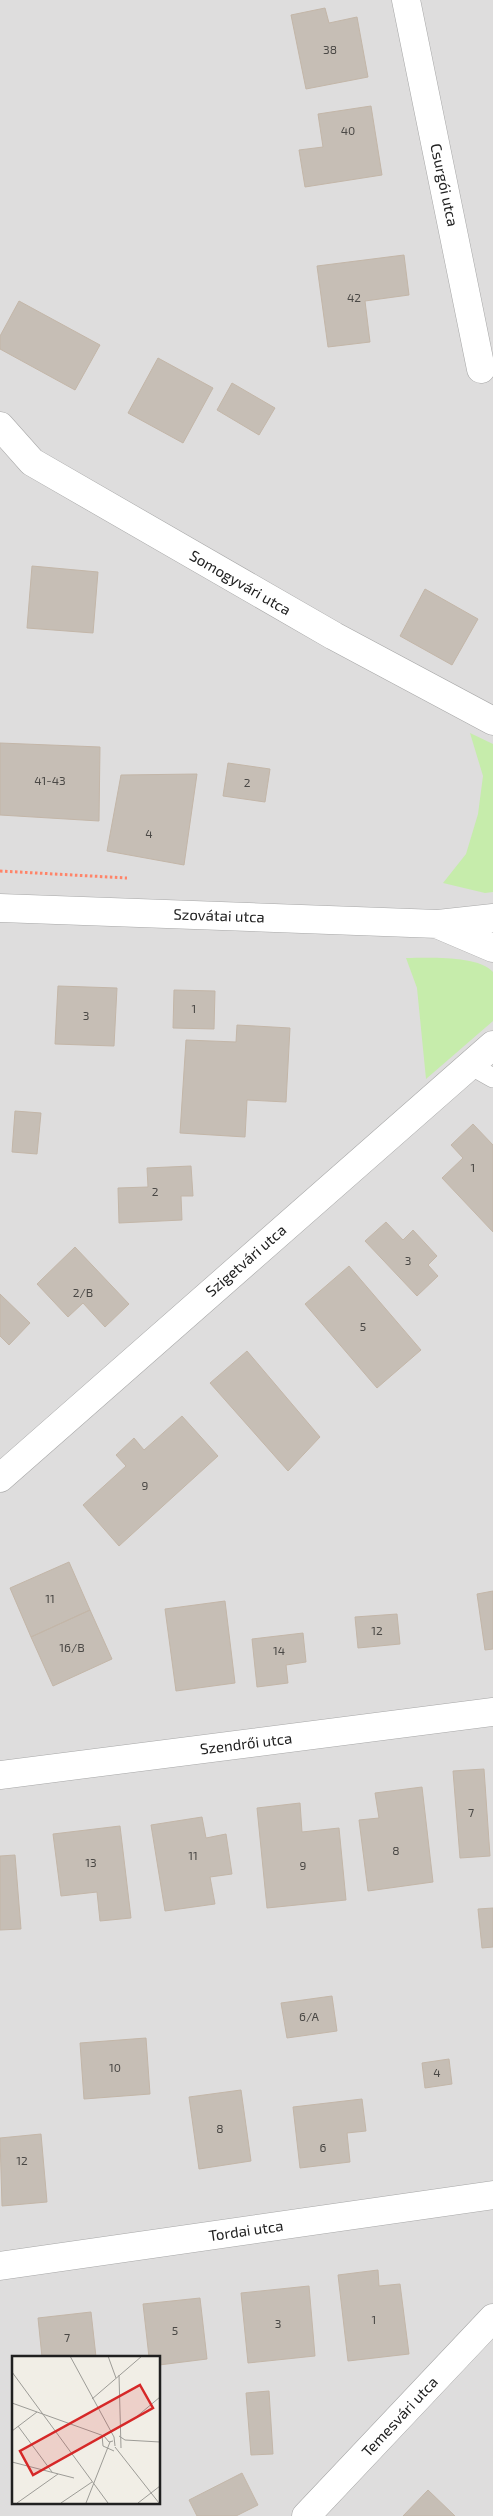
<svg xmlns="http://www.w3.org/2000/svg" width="493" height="2516" viewBox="0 0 493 2516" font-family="'Exo 2',sans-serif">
  <rect width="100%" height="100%" fill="#f1eee6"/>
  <path fill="#dedddd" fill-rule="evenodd" d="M0,0H493V2516H0ZM14,2357H159V2502H14Z"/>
  <path fill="#c6ecab" d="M470,733L493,744V892L485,893L443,883L466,854L478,814L483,776Z
    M406,958C428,958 478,955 493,972V1021L426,1079L417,988Z"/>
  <path fill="#c6beb5" stroke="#c3b6a8" d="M325,8L329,23L357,17L368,77L306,89L291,15Z
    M371,106L382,175L305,187L299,150L323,147L318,114Z
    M404,255L409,295L365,301L370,342L328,347L317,266Z
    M19,301L100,345L75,390L0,349V336Z
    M158,358L213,388L183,443L128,413Z
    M232,383L275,408L259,435L217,410Z
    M32,566L98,572L93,633L27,628Z
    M425,589L478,619L452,665L400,636Z
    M0,743L100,747L99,821L0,815Z
    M228,763L270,769L265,802L223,796Z
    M197,774L184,865L107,851L121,775Z
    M58,986L117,988L114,1046L55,1044Z
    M174,990L215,991L214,1029L173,1028Z
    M237,1025L290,1028L286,1102L247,1100L245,1137L180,1133L186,1040L236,1042Z
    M15,1111L41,1113L37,1154L12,1152Z
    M473,1124L493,1145V1232L442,1178L463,1158L451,1145Z
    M191,1166L193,1196H181L182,1220L119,1223L118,1188L148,1187L147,1168Z
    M386,1222L403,1240L413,1230L437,1256L428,1265L438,1276L417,1296L365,1241Z
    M75,1247L129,1304L105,1327L83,1303L68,1317L37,1284Z
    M349,1266L421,1350L377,1388L305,1304Z
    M0,1294L30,1323L9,1345L0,1336Z
    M247,1351L320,1437L288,1471L210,1383Z
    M182,1416L218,1456L119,1546L83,1505L126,1466L116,1455L134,1438L144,1450Z
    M69,1562L90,1610L31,1637L10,1588Z
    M493,1591V1649L485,1650L477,1594Z
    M225,1601L235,1683L176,1691L165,1609Z
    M90,1610L112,1659L53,1686L31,1637Z
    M397,1614L400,1644L358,1648L355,1617Z
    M303,1633L306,1662L286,1665L288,1683L257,1687L252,1639Z
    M484,1769L490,1856L460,1858L453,1771Z
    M422,1787L433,1882L368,1891L359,1820L379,1818L375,1793Z
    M300,1803L302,1832L339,1828L346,1900L267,1908L257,1808Z
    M202,1817L206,1838L226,1834L232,1874L210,1877L215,1904L165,1911L151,1825Z
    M120,1826L131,1918L100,1921L97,1892L61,1896L53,1834Z
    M15,1855L21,1929L0,1930V1856Z
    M493,1908V1947L482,1948L478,1909Z
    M332,1996L337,2031L287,2038L281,2003Z
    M146,2038L150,2094L84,2099L80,2043Z
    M449,2059L452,2084L425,2088L422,2063Z
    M241,2090L251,2161L199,2169L189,2097Z
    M362,2099L366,2131L347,2133L350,2162L300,2168L293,2107Z
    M41,2134L47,2202L2,2206L0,2138Z
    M378,2270L379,2286L400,2284L409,2354L348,2361L338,2275Z
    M309,2286L315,2356L248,2363L241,2293Z
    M200,2298L207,2359L159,2365V2357H149L143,2304Z
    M91,2312L96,2357H42L38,2318Z
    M269,2391L273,2454L251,2455L246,2393Z
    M242,2473L258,2505L236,2516H197L189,2500Z
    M428,2490L455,2516H403Z"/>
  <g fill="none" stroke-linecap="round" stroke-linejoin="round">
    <defs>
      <path id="service" d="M470,1065L493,1078"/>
      <path id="minor" d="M406,0L481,369
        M0,426L32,462L334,636L493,721
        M0,1478L493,1045
        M0,1775L493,1712
        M0,2266L493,2195
        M306,2516L493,2318"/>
      <path id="tertiary" d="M0,908L438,924L493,918
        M439,925L493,948"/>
    </defs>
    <use href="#service" stroke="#a7a7a7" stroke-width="20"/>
    <use href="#minor" stroke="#a7a7a7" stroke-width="29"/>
    <use href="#tertiary" stroke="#a7a7a7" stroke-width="29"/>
    <path stroke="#ff8469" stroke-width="3" stroke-dasharray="2.5 2.5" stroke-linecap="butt" d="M0,871L127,878"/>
    <use href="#service" stroke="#fff" stroke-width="19"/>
    <use href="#minor" stroke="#fff" stroke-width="28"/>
    <use href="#tertiary" stroke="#fff" stroke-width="28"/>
  </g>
  <g text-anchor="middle" stroke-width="5" stroke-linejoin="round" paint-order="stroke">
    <g font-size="12" fill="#4a4845">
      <text x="330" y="54">38</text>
      <text x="348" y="135">40</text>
      <text x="354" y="302">42</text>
      <text x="50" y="785">41-43</text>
      <text x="247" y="787">2</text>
      <text x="149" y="838">4</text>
      <text x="194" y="1013">1</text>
      <text x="86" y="1020">3</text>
      <text x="473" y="1172">1</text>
      <text x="155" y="1196">2</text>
      <text x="408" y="1265">3</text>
      <text x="83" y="1297">2/B</text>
      <text x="363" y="1331">5</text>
      <text x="145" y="1490">9</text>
      <text x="50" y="1603">11</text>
      <text x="377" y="1635">12</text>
      <text x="72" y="1652">16/B</text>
      <text x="279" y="1655">14</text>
      <text x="471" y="1817">7</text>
      <text x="396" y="1855">8</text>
      <text x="193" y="1860">11</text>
      <text x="91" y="1867">13</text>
      <text x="303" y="1870">9</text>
      <text x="309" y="2021">6/A</text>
      <text x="115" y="2072">10</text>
      <text x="437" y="2077">4</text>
      <text x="220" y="2133">8</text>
      <text x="323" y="2152">6</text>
      <text x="22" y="2165">12</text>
      <text x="374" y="2324">1</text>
      <text x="278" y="2328">3</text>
      <text x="175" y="2335">5</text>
      <text x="67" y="2342">7</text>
    </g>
    <g font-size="15" fill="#202020" stroke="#fff">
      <text transform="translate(444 185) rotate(78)" y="5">Csurgói utca</text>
      <text transform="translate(240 583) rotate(30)" y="5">Somogyvári utca</text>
      <text transform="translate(219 916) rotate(2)" y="5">Szovátai utca</text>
      <text transform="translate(246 1261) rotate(-41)" y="5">Szigetvári utca</text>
      <text transform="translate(246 1744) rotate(-7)" y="5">Szendrői utca</text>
      <text transform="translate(246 2231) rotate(-8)" y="5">Tordai utca</text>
      <text transform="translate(400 2417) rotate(-47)" y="5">Temesvári utca</text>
    </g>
  </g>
  <g transform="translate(12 2356)">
    <rect width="148" height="148" fill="#f1eee6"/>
    <path fill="none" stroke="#9d9c97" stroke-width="1" d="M58,0L102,81L103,90M96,0L104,22M0,16L96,147M107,19L109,92M80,43L130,0M0,47L92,80L97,86L101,85M123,62L148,41M6,70L40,116M0,75L25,56M90,79L91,90L102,95M107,80L113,84L148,86M103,91L147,147M0,106L62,122M5,147L46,118M49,147L80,126M74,147L98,86M126,147L148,130"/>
    <path fill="#d62828" fill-opacity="0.15" stroke="#d62828" stroke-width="2.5" d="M128,29L141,52L21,119L8,95Z"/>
    <rect width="148" height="148" fill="none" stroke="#202020" stroke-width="2.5"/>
  </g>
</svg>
